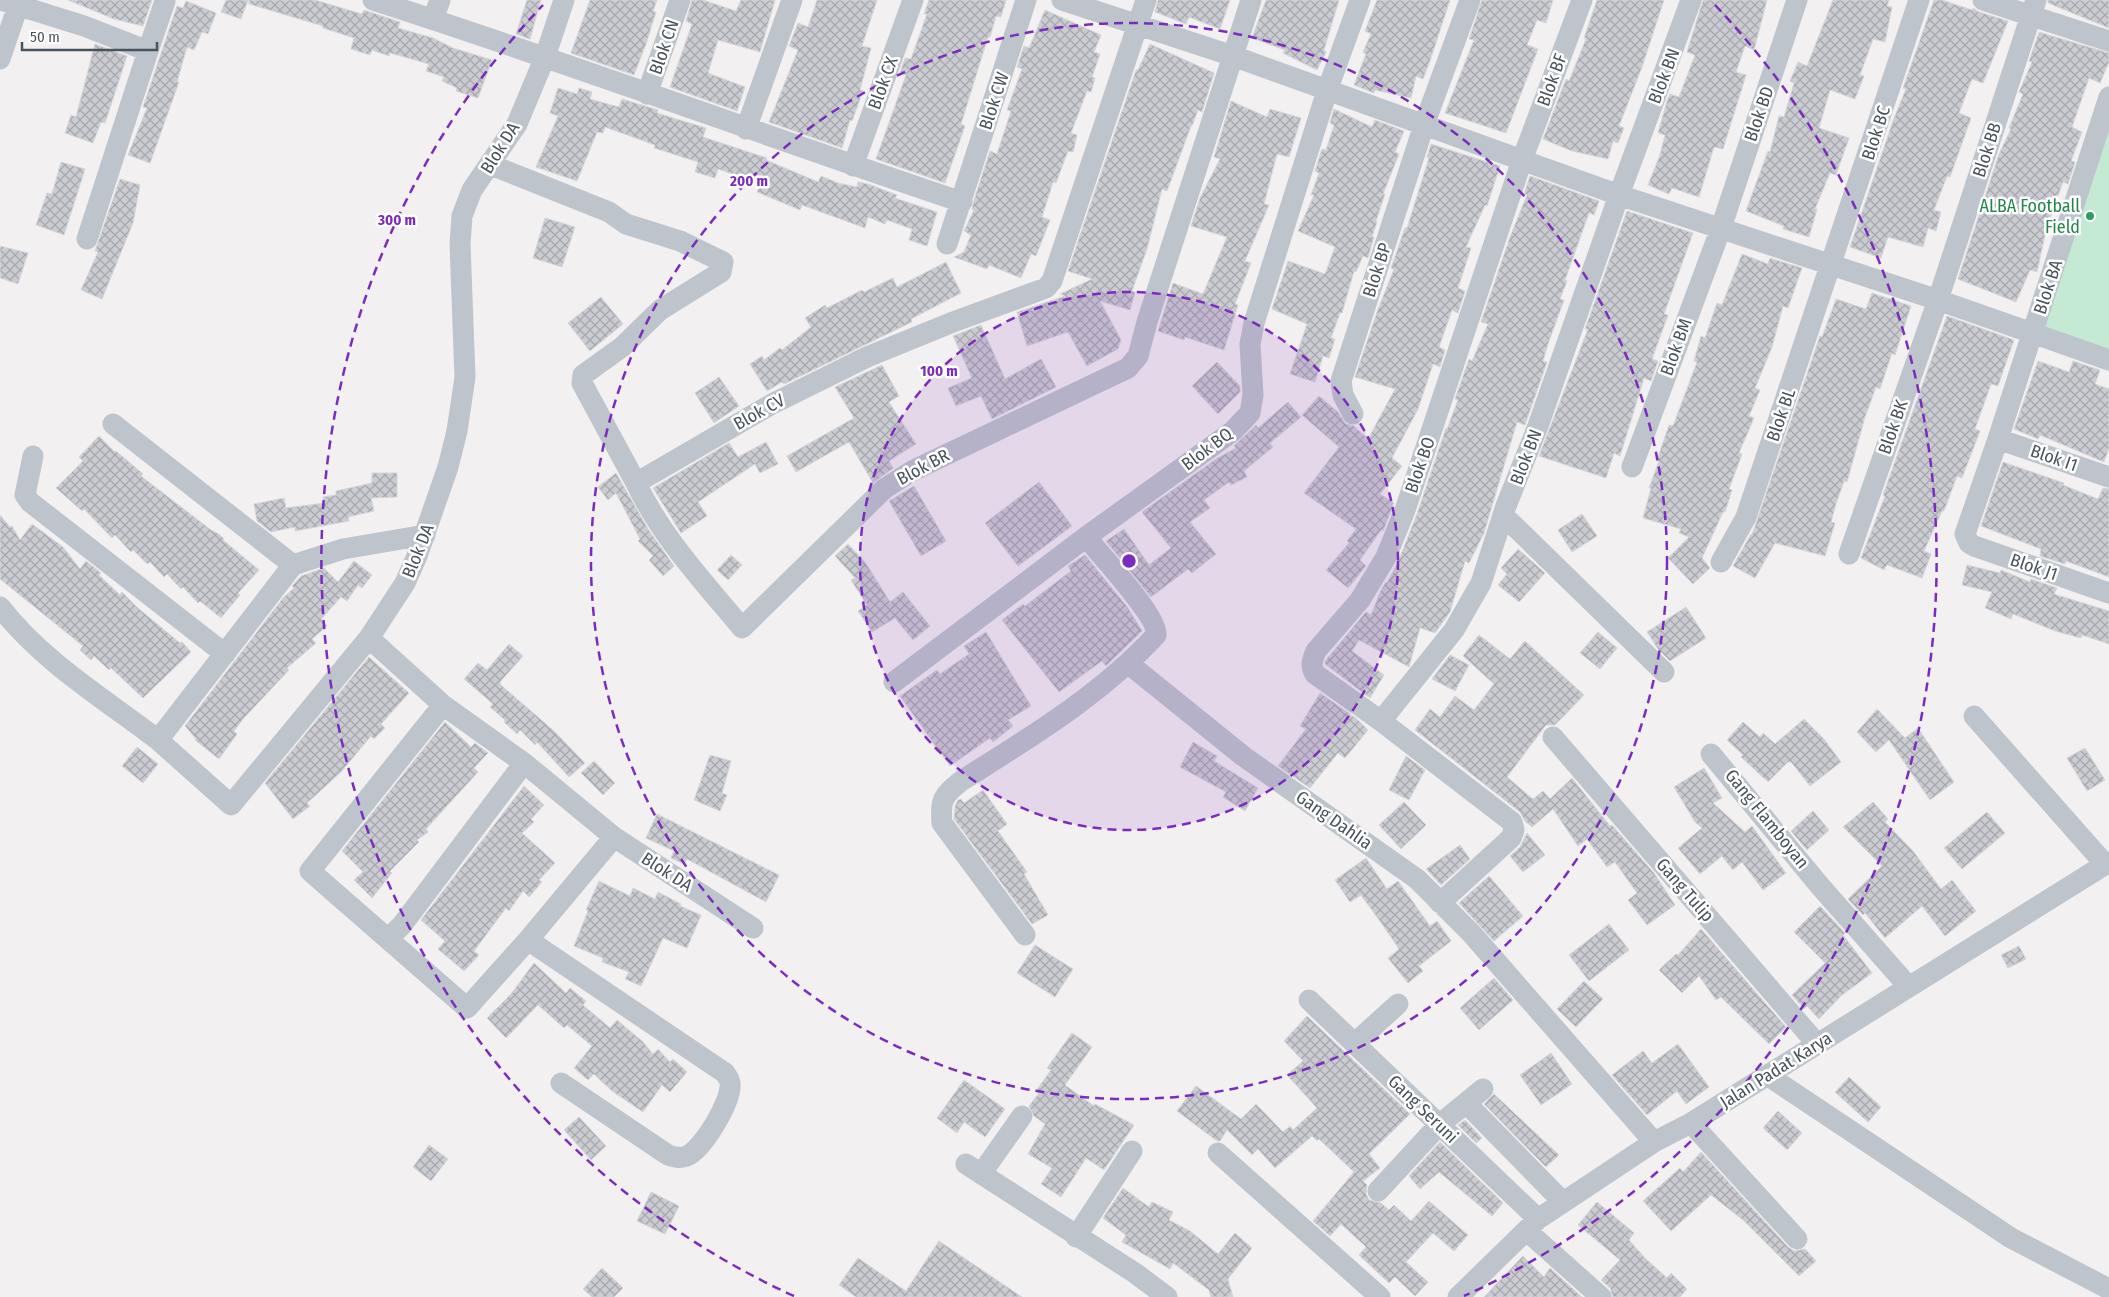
<svg xmlns="http://www.w3.org/2000/svg" width="2109" height="1297" viewBox="0 0 2109 1297" font-family="'Fira Sans Condensed',sans-serif">
  <defs>
    <pattern id="building-cross-hatch" width="8" height="8" patternUnits="userSpaceOnUse" patternTransform="scale(1.25)"><rect width="8" height="8" fill="#cbccd2"/><path d="M0 0l8 8M0 8l8-8" fill="none" stroke="#a7a8ad"/></pattern>
  </defs>
  <rect width="100%" height="100%" fill="#f2f0f0"/>
  <path fill="#c5ead4" d="M2109,97V360L2032,335Z"/>
  <path fill="url(#building-cross-hatch)" stroke="#d5d7db" d="M68,0H152L143,26L114,19Z
    M226,0H248L241,19L221,12Z
    M249,0H315L362,14L364,10L400,22L398,28L433,38L453,48L492,60L478,98L456,91L457,88L442,81L444,77L426,71L429,64L390,53L389,56L372,50L370,55L351,49L354,38L323,28V26L249,4Z
    M527,0H541L530,39L516,34Z
    M590,0H657L653,11L656,12L646,44L634,75L571,53Z
    M692,0H703L736,11L741,0H775L760,52L718,40L708,73L745,87L737,111L670,87L692,24L686,21Z
    M817,0H877L862,46L871,48L860,90L863,91L852,121L850,120L842,148L769,122L798,50L789,46L798,23L808,27Z
    M929,0H1006L1001,17L996,16L990,37H988L961,124L965,126L945,183L876,159L906,75L900,73L905,58L911,59L927,14H924Z
    M1158,0H1230L1220,29L1189,17L1186,24L1155,12Z
    M1266,0H1339L1324,50L1326,52L1317,70L1283,53L1285,50L1252,38Z
    M1377,0H1450L1430,61L1423,79L1416,76L1411,98L1375,90L1374,93L1354,85L1366,54L1363,52L1371,34L1365,31Z
    M1482,0H1553L1546,23L1537,20L1527,45L1538,49L1506,133L1445,113L1474,40L1469,39Z
    M1597,0H1664L1642,67L1619,126L1624,128L1618,143L1613,141L1608,159L1572,151L1543,139L1566,79L1569,81L1586,39L1584,38Z
    M1703,0H1767L1754,50L1745,46L1736,72L1746,75L1723,149L1714,147L1699,197L1672,188L1669,194L1648,185L1660,155L1665,135L1658,133L1667,101L1670,94L1679,97L1695,55L1687,52Z
    M1833,0H1889L1887,6L1892,7L1885,42L1873,39L1860,75L1864,76L1855,99L1830,90L1819,128L1849,138L1836,175L1830,173L1815,209H1817L1809,237L1783,229L1784,226L1746,211L1768,151L1770,152L1779,116L1784,117L1794,83L1790,81L1798,62L1807,66Z
    M1934,0H1942L1972,10L1973,8L1979,12L2008,21L1983,83L1972,79L1959,113L1971,118L1950,177L1947,176L1934,210L1941,212L1936,231L1928,228L1923,247L1888,237L1881,258L1850,247L1894,118L1906,89L1903,88Z
    M2048,0H2109V28L2048,3Z
    M186,1L216,13L208,34L202,32L194,50L187,47L177,82H179L150,163L128,155L147,108L143,107L177,6L183,8Z
    M1045,10L1101,35L1094,52L1100,54L1092,77L1095,78L1091,92L1087,91L1071,133L1077,135L1073,152L1068,151L1056,183L1053,182L1042,217L1050,220L1036,256L1031,254L1021,278L989,265L987,269L954,257L964,252L971,235L964,231L974,210L972,209L974,200L989,154L990,151L997,154L1011,111L1007,110L1022,69L1017,67L1024,46L1029,48Z
    M2039,32L2109,53V62L2100,83L2089,78L2072,127L2082,132L2071,161L2075,162L2068,184L2063,182L2047,226L2037,272L2030,270L2016,302L1958,279L1999,154L2011,129L2009,128L2023,94L2019,92L2032,62L2029,61Z
    M95,44L127,56L105,123L101,122L93,143L65,133L71,115L76,117Z
    M1150,44L1214,73L1202,112L1198,110L1192,126H1191L1167,191L1162,189L1147,249L1132,291L1135,292L1130,310L1100,301L1121,340L1118,349L1087,366L1068,332L1027,346L1017,312L1065,296L1060,294L1092,279L1068,271L1136,70H1138Z
    M558,88L577,94L579,88L592,92L590,99L619,107L622,99L658,110L657,113L706,128L703,137L767,158L766,160L818,182L821,176L838,183L857,187L858,182L868,184L897,195L895,198L937,212L927,246L909,240L912,229L887,220L885,224L868,217L865,228L802,205L800,210L757,192L761,184L718,169L715,178L695,172L698,162L654,148L655,145L605,127L603,133L597,132L577,181L536,167L558,116L550,113Z
    M1231,101L1267,117L1270,109L1301,118L1289,157L1277,154L1264,204L1269,205L1245,261L1251,263L1235,304L1238,305L1224,350L1185,337L1184,340L1158,331L1173,283L1203,294L1227,237L1191,226L1200,198L1220,159L1214,157Z
    M1334,109L1372,127L1375,120L1404,131L1395,152L1399,154L1383,194H1385L1376,221L1377,222L1372,237H1374L1368,258L1363,256L1356,272L1354,271L1342,313H1340L1331,338L1335,339L1329,358L1323,356L1315,382L1290,374L1307,324L1272,309L1288,261L1325,274L1335,247L1298,231L1314,195H1311L1319,173L1315,171L1322,149L1326,150L1334,125L1330,123Z
    M1431,144L1500,166L1487,206L1485,205L1466,247L1471,248L1458,288L1465,291L1458,313L1452,310L1439,347L1445,350L1440,367L1433,364L1418,409L1392,458L1402,466L1380,494L1394,503L1393,506L1383,531L1381,530L1360,560L1366,566L1348,588L1326,570L1349,543L1347,541L1356,529L1304,493L1339,447L1302,415L1319,396L1338,412L1346,424L1354,426L1368,439L1395,389L1355,377L1377,312L1394,269L1391,268L1405,228H1407L1429,158L1427,157Z
    M61,162L85,169L64,235L36,225L47,193L52,194Z
    M1530,176L1599,201L1594,215L1589,213L1565,280L1567,281L1560,299L1564,300L1548,344L1543,361L1547,362L1526,422L1525,425L1517,422L1484,533L1469,563L1465,561L1450,612L1435,633L1420,628L1409,667L1359,640L1352,651L1384,675L1370,698L1325,664V661L1366,612L1371,615L1381,590L1386,582L1387,583L1398,562L1417,514L1446,428L1447,429L1458,400L1455,399L1469,359L1472,361L1488,324L1481,322L1510,237L1527,195L1524,194Z
    M120,179L140,185L133,223L102,299L81,290L98,252L95,251Z
    M1627,211L1693,233L1664,314L1668,315L1652,359L1658,361L1651,381L1644,378L1620,456L1614,453L1606,478L1539,456L1588,329H1585Z
    M545,218L575,227L562,267L533,258Z
    M0,246L28,253L18,284L0,278Z
    M1742,254L1768,264L1770,258L1802,268L1788,308L1783,306L1772,347L1755,388L1760,390L1749,416L1754,418L1739,453L1742,454L1729,489L1732,490L1725,512H1723L1702,558L1710,568L1693,584L1668,558L1689,537L1679,533L1681,529L1643,518L1651,488H1649L1659,461L1657,460L1669,425L1673,426L1697,362L1694,361L1701,336L1705,338L1717,303L1722,305Z
    M946,262L961,293L911,319L912,322L784,384L782,382L767,391L750,364L762,356L764,360L780,348L782,350L811,327L805,318L825,305L827,308L862,290L864,292L893,278L897,287Z
    M1872,293L1911,306L1895,355L1892,353L1880,389L1876,387L1865,417L1847,482L1844,481L1836,504L1831,522L1835,523L1825,556L1775,543L1755,578L1733,566L1751,534L1752,535L1820,336L1822,337L1836,299L1866,309Z
    M601,297L623,324L590,351L568,323Z
    M1947,316L2014,340L1998,386L1991,384L1975,429L1980,431L1962,478L1957,476L1944,511H1942L1924,551L1931,554L1922,578L1887,565L1884,570L1861,558L1885,496L1883,495Z
    M981,325L1005,379L1041,359L1056,387L992,419L981,396L956,406L948,388L972,378L953,336Z
    M2038,361L2069,372L2073,361L2100,370L2095,384L2109,389V448L2104,462L2040,435L2038,439L2014,429Z
    M1217,362L1240,386V392L1218,414L1192,386Z
    M882,365L899,396L889,402L916,444L889,461L893,468L873,483L849,442L796,472L787,456L854,418L835,387Z
    M719,377L739,406L714,423L695,393Z
    M1288,402L1301,417L1270,443L1273,447L1244,471L1247,477L1231,485L1229,482L1204,500L1210,508L1190,522L1216,554L1192,573L1188,569L1151,597L1106,541L1124,529L1149,565L1171,548L1142,512L1216,459L1236,448L1234,446L1256,425L1258,428Z
    M99,436L115,452L116,451L143,474L141,476L211,530L219,534L224,539L223,540L259,570L238,593L240,595L221,618L200,601L198,603L183,587L181,589L167,574L164,577L150,562L147,564L133,550L131,552L115,535L112,538L84,509L82,511L56,488L83,461L79,457Z
    M766,442L778,464L760,473L755,464L698,502L707,516L681,533L653,488L729,443L738,457Z
    M2003,462L2064,483L2063,485L2098,499L2103,488L2109,489V577L2066,561L2065,564L2040,556L2041,549L1981,526Z
    M372,473H397V497L371,498L374,511L348,517L349,521L295,531V527L271,532L257,521L254,504L284,498L286,508L324,503L323,497L336,495V491L372,483Z
    M616,473L648,529L674,566L663,576L649,560L653,556L638,541L640,539L616,493L608,500L598,487Z
    M1039,482L1072,526L1018,566L985,523Z
    M914,486L946,541L921,556L889,501Z
    M1582,514L1597,536L1572,552L1558,530Z
    M0,515L10,527L12,526L20,540L32,524L63,547L80,569L86,561L101,573L99,575L120,595L122,592L138,608L180,643L182,642L191,652L143,698L111,668L109,670L94,656L91,660L80,650L83,646L0,579Z
    M848,544L865,562L890,602L903,592L930,626L913,640L895,618L872,632L858,611L867,605L851,580L855,578L835,556Z
    M1518,549L1545,573L1519,602L1498,585L1507,574L1501,568Z
    M731,555L742,565L728,580L717,570Z
    M1085,555L1128,608L1142,631L1106,666L1102,661L1059,692L1002,620L1023,604L1025,606L1071,571L1068,566Z
    M354,561L372,575L362,588L358,585L347,601L341,597L321,619L327,626L312,639L316,643L287,668L289,670L243,719L234,731L237,734L219,759L195,740L196,739L185,726L283,598L294,588L292,586L301,576L324,568L338,582Z
    M1967,565L2000,573L2001,570L2030,582L2031,579L2057,588L2054,594L2109,611V644L2082,635L2081,638L2055,631L2013,614L2011,619L1985,608L1992,592L1962,585Z
    M1686,607L1706,638L1670,661L1658,649L1647,632Z
    M986,632L1031,706L1008,720L1013,726L993,742L990,738L950,766L900,696L937,670L940,674L969,654L964,646Z
    M1598,632L1617,648L1600,669L1580,653Z
    M1479,635L1510,659L1525,641L1584,695L1555,725H1546L1507,777L1533,799L1543,791L1550,799L1572,778L1610,826L1612,825L1654,873L1675,905L1647,925L1628,900L1637,893L1615,862L1607,867L1587,839L1578,846L1553,809L1532,827L1525,821L1520,812L1415,730L1430,709L1440,717L1455,696L1474,710L1494,684L1463,656Z
    M509,644L523,656L500,682L501,685L554,731L585,763L569,777L537,742L535,745L520,730L517,734L504,722L505,720L490,707L493,704L464,679L478,663L487,670Z
    M1450,655L1469,665L1455,691L1432,679Z
    M369,657L409,693L381,724L385,728L374,739L371,736L341,772L307,803L310,806L293,819L265,783Z
    M1320,693L1357,719L1368,730L1345,758L1338,753L1310,788L1278,766L1306,729L1300,726Z
    M1877,709L1905,738L1918,728L1954,782L1930,800L1889,740L1876,752L1857,732Z
    M1804,719L1824,739L1841,762L1810,786L1791,762H1788L1768,782L1741,757L1743,755L1727,740L1743,722L1760,737L1763,733L1775,744Z
    M445,722L471,747L475,743L488,753L474,768L478,772L426,829L428,832L417,840L419,842L390,871L392,873L372,898L354,880L363,872L342,851Z
    M1193,742L1217,756L1214,761L1258,788L1245,811L1223,797L1226,792L1180,767Z
    M137,747L158,764L143,783L122,766Z
    M2085,748L2105,780L2087,791L2067,758Z
    M710,755L731,761L722,793L727,795L720,811L694,800Z
    M1406,756L1425,770L1409,800L1389,790Z
    M594,761L615,783L603,795L581,773Z
    M1704,768L1722,798L1713,803L1745,832L1752,826L1786,873L1763,890L1742,862L1733,870L1722,856L1700,874L1678,848L1702,828L1695,822L1674,787Z
    M524,786L544,805L531,819L534,822L522,833L555,863L539,880L542,882L529,897L523,891L509,911L506,908L474,951L479,955L464,971L438,949L445,941L421,920Z
    M983,790L1007,824L998,831L1027,872L1024,874L1048,915L1032,924L954,819L955,806L958,800L961,799L964,803Z
    M1404,802L1426,825L1401,849L1379,825Z
    M1873,802L1888,819L1885,822L1913,851L1941,889L1952,880L1976,911L1945,936L1922,906L1885,938L1865,913L1863,915L1848,899L1882,866L1843,827Z
    M1813,811L1829,830L1807,850L1791,831Z
    M1987,812L2005,833L1962,869L1944,848Z
    M657,814L779,875L766,902L687,859L684,864L671,858L674,851L646,838Z
    M1527,833L1545,855L1523,872L1510,856L1520,847Z
    M1460,845L1470,859L1441,885L1426,869Z
    M1366,858L1387,889L1398,881L1430,926L1437,921L1451,941L1419,966L1423,971L1408,983L1388,958L1399,949L1382,924L1361,895L1350,902L1335,880Z
    M1489,876L1523,916L1494,941L1459,903Z
    M599,881L630,896L633,888L655,899L658,892L681,904L680,906L701,915L687,948L663,938L641,986L625,979L629,972L602,962L603,958L574,946L588,911L586,910Z
    M1820,906L1845,933L1843,935L1872,973L1842,995L1819,1019L1807,1006L1804,1009L1792,995L1825,963L1794,932Z
    M1609,924L1629,950L1589,981L1569,955Z
    M1701,929L1786,1027L1769,1044L1721,997L1716,1000L1699,976L1682,993L1659,970L1676,954L1678,955Z
    M1035,945L1073,969L1055,997L1017,973Z
    M2019,946L2026,959L2008,968L2001,955Z
    M534,963L566,993L570,988L586,1001L583,1005L610,1028L617,1020L642,1041L653,1054L658,1049L670,1062L673,1059L687,1072L670,1092L662,1085L643,1112L612,1091L594,1074L588,1080L574,1068L592,1046L567,1025L564,1028L538,1005L506,1038L487,1018L511,994Z
    M1494,978L1513,1000L1479,1030L1460,1008Z
    M1584,981L1603,999L1576,1027L1557,1009Z
    M1307,1016L1410,1114L1369,1154L1380,1168L1363,1181L1367,1185L1366,1194L1369,1200L1381,1203L1389,1210L1394,1205L1411,1221L1429,1201L1468,1235L1454,1251L1433,1233L1406,1262L1428,1282L1415,1296L1395,1277L1389,1283L1359,1255L1366,1247L1341,1224L1330,1236L1313,1221L1354,1172L1319,1139L1317,1141L1312,1136L1275,1168L1258,1149L1252,1155L1227,1130L1220,1141H1217L1177,1111L1196,1086L1241,1119L1256,1104L1283,1132L1290,1126L1293,1130L1317,1108L1287,1075L1303,1061L1284,1041Z
    M1072,1033L1092,1047L1065,1085L1094,1106L1095,1104L1134,1125L1104,1170L1086,1158L1061,1197L1041,1184L1052,1168L1028,1154L1045,1124L1034,1116L1029,1106L1039,1093L1036,1091L1051,1070L1047,1068Z
    M1678,1044L1709,1087L1686,1104L1677,1091L1647,1115L1612,1075L1643,1051L1652,1063Z
    M1551,1053L1572,1084L1541,1105L1520,1075Z
    M1849,1077L1881,1107L1868,1122L1835,1092Z
    M964,1080L1005,1109L985,1137L964,1122L957,1133L937,1118Z
    M1494,1094L1559,1155L1546,1167L1484,1104Z
    M1778,1111L1802,1133L1787,1150L1763,1128Z
    M579,1117L606,1146L591,1160L564,1130Z
    M1465,1120L1482,1138L1476,1143L1458,1125Z
    M1440,1142L1503,1203L1492,1216L1439,1172L1420,1189L1409,1176Z
    M429,1145L448,1159L431,1181L413,1167Z
    M1701,1152L1788,1247L1794,1251L1805,1249L1816,1261L1799,1276L1743,1220L1711,1195L1671,1231L1643,1201L1680,1168L1683,1172Z
    M1123,1188L1149,1207L1152,1202L1173,1212L1169,1220L1190,1231L1218,1254L1235,1233L1252,1248L1228,1279L1233,1297H1211L1209,1290L1173,1263L1170,1269L1122,1242L1126,1235L1103,1218Z
    M651,1192L679,1206L665,1234L637,1221Z
    M1597,1202L1634,1233L1629,1240L1645,1258L1667,1278L1671,1273L1687,1289L1680,1297H1613L1610,1288L1601,1280L1620,1260L1578,1225Z
    M939,1241L1022,1297H856L839,1285L858,1258L906,1291Z
    M1523,1256L1544,1277L1550,1268L1582,1297H1484Z
    M602,1268L623,1288L614,1297H592L583,1289Z"/>
  <g fill="none" stroke-linecap="round" stroke-linejoin="round">
    <path stroke="#bec4cb" stroke-width="21" d="M1,0L84,26L148,51L87,239
      M373,0C570,63 765,136 962,202
      M564,0L545,57L517,124L472,190L462,216L460,244L465,377L457,431L448,467L417,556L405,583L369,638L443,705L524,763L614,837L753,928
      M1062,0L1233,56L1619,195L1938,300L2109,360
      M1983,0L2109,41
      M433,19L440,0
      M148,51L165,1
      M0,59L20,0
      M647,94L680,0
      M2109,97L1998,439L1965,534L1969,543L1974,546L2109,593
      M746,129L792,0
      M491,165L609,212L626,224L680,241L723,262L721,272L660,310L622,347L583,375L582,383L636,483L772,404L867,357L953,322L1046,288L1052,281L1146,0
      M853,166L913,0
      M947,244L1026,0
      M1353,414L1343,395L1341,381L1424,125L1470,0
      M113,424L293,565
      M1998,439L2109,477
      M33,456L25,495L30,502L225,654
      M1632,467L1721,228L1797,0
      M636,483C662,538 704,582 742,628L884,489L912,471L1128,368L1138,356L1147,322L1251,0
      M1503,515L1664,672
      M1849,554L1938,300L2036,0
      M1721,562L1746,517L1919,0
      M0,607C43,662 103,698 158,740
      M369,638L231,805L158,740L293,565L343,549L425,535
      M1129,664L1243,756L1417,879L1472,934L1654,1142
      M894,682L1086,537L1233,431L1250,413L1253,395L1250,344L1254,323L1327,91L1360,0
      M443,705L310,871L467,1008L528,940L614,837
      M1974,716L2105,864
      M1381,721L1315,674C1310,666 1312,660 1316,651L1360,600L1386,557L1405,510L1522,160L1582,0
      M1553,737L1817,1044
      M1711,754L1820,886L1908,986
      M1440,903L1511,838L1514,830L1512,822L1381,721L1454,630L1481,583L1506,506L1538,426L1619,195L1691,0
      M1025,935L942,823C940,799 943,796 961,781C1029,738 1101,695 1156,635C1159,618 1099,553 1086,537
      M388,939L402,925L524,763
      M528,940L725,1073C727,1076 730,1080 730,1083C732,1101 703,1149 687,1156C680,1159 675,1157 668,1155L561,1083
      M1309,1000L1538,1219
      M1355,1043L1398,1004
      M1767,1075L2011,1238L2109,1289
      M1466,1103L1563,1202
      M1691,1123L1797,1239
      M1218,1153L1380,1297
      M966,1164L1135,1273L1167,1297
      M981,1174L1022,1116
      M1378,1191L1439,1125L1483,1089
      M1527,1231L1601,1297
      M1076,1237L1132,1151
      M1458,1297L1538,1219L1654,1142L1691,1123L2109,862"/>
  </g>
  <circle cx="1129" cy="561" r="269" fill="#7b2cbf" fill-opacity=".12"/>
  <g fill="none" stroke="#7b2cbf" stroke-width="2.5" stroke-dasharray="9 6">
    <circle cx="1129" cy="561" r="269"/>
    <circle cx="1129" cy="561" r="538"/>
    <path d="M794 1296A808 808 0 0 1 543 5M1715 5A808 808 0 0 1 1464 1296"/>
  </g>
  <circle fill="#2e9e5b" stroke="#fff" stroke-width="2" cx="2090" cy="216" r="5"/>
  <g text-anchor="middle" stroke-width="5" stroke-linejoin="round" paint-order="stroke">
    <g font-size="18" fill="#4a535b" stroke="#fff">
      <text transform="translate(664 47) rotate(-71)" y="6">Blok CN</text>
      <text transform="translate(1664 76) rotate(-69)" y="6">Blok BN</text>
      <text transform="translate(1552 80) rotate(-70)" y="6">Blok BF</text>
      <text transform="translate(883 83) rotate(-70)" y="6">Blok CX</text>
      <text transform="translate(994 101) rotate(-72)" y="6">Blok CW</text>
      <text transform="translate(1759 114) rotate(-71)" y="6">Blok BD</text>
      <text transform="translate(1876 133) rotate(-72)" y="6">Blok BC</text>
      <text transform="translate(500 148) rotate(-58)" y="6">Blok DA</text>
      <text transform="translate(1987 150) rotate(-72)" y="6">Blok BB</text>
      <text transform="translate(1377 270) rotate(-72)" y="6">Blok BP</text>
      <text transform="translate(2048 287) rotate(-72)" y="6">Blok BA</text>
      <text transform="translate(1676 347) rotate(-70)" y="6">Blok BM</text>
      <text transform="translate(759 412) rotate(-29)" y="6">Blok CV</text>
      <text transform="translate(1781 415) rotate(-71)" y="6">Blok BL</text>
      <text transform="translate(1893 427) rotate(-71)" y="6">Blok BK</text>
      <text transform="translate(1207 449) rotate(-37)" y="6">Blok BQ</text>
      <text transform="translate(1526 457) rotate(-69)" y="6">Blok BN</text>
      <text transform="translate(2054 458) rotate(19)" y="6">Blok I1</text>
      <text transform="translate(1420 465) rotate(-71)" y="6">Blok BO</text>
      <text transform="translate(923 467) rotate(-28)" y="6">Blok BR</text>
      <text transform="translate(418 551) rotate(-68)" y="6">Blok DA</text>
      <text transform="translate(2034 567) rotate(19)" y="6">Blok J1</text>
      <text transform="translate(1767 819) rotate(51)" y="6">Gang Flamboyan</text>
      <text transform="translate(1334 820) rotate(35)" y="6">Gang Dahlia</text>
      <text transform="translate(667 872) rotate(33)" y="6">Blok DA</text>
      <text transform="translate(1685 890) rotate(49)" y="6">Gang Tulip</text>
      <text transform="translate(1776 1070) rotate(-32)" y="6">Jalan Padat Karya</text>
      <text transform="translate(1423 1109) rotate(44)" y="6">Gang Seruni</text>
    </g>
    <g font-size="18" fill="#27864d" stroke="#fff" text-anchor="end">
      <text x="2080" y="212">ALBA Football<tspan x="2080" dy="21">Field</tspan></text>
    </g>
  </g>
  <circle cx="1129" cy="561" r="8" fill="#7b2cbf" stroke="#fff" stroke-width="2.5"/>
  <g font-size="15" text-anchor="middle" font-weight="bold" fill="#7b2cbf" stroke="#fff" stroke-width="5" stroke-linejoin="round" paint-order="stroke">
    <text x="749" y="186">200 m</text>
    <text x="397" y="225">300 m</text>
    <text x="939" y="376">100 m</text>
  </g>
  <path d="M22 42v8h135v-8" fill="none" stroke="#4a535b" stroke-width="2.5"/>
  <text x="30" y="42" font-size="15" fill="#4a535b" stroke="#ffffff" stroke-width="4" paint-order="stroke">50 m</text>
</svg>
